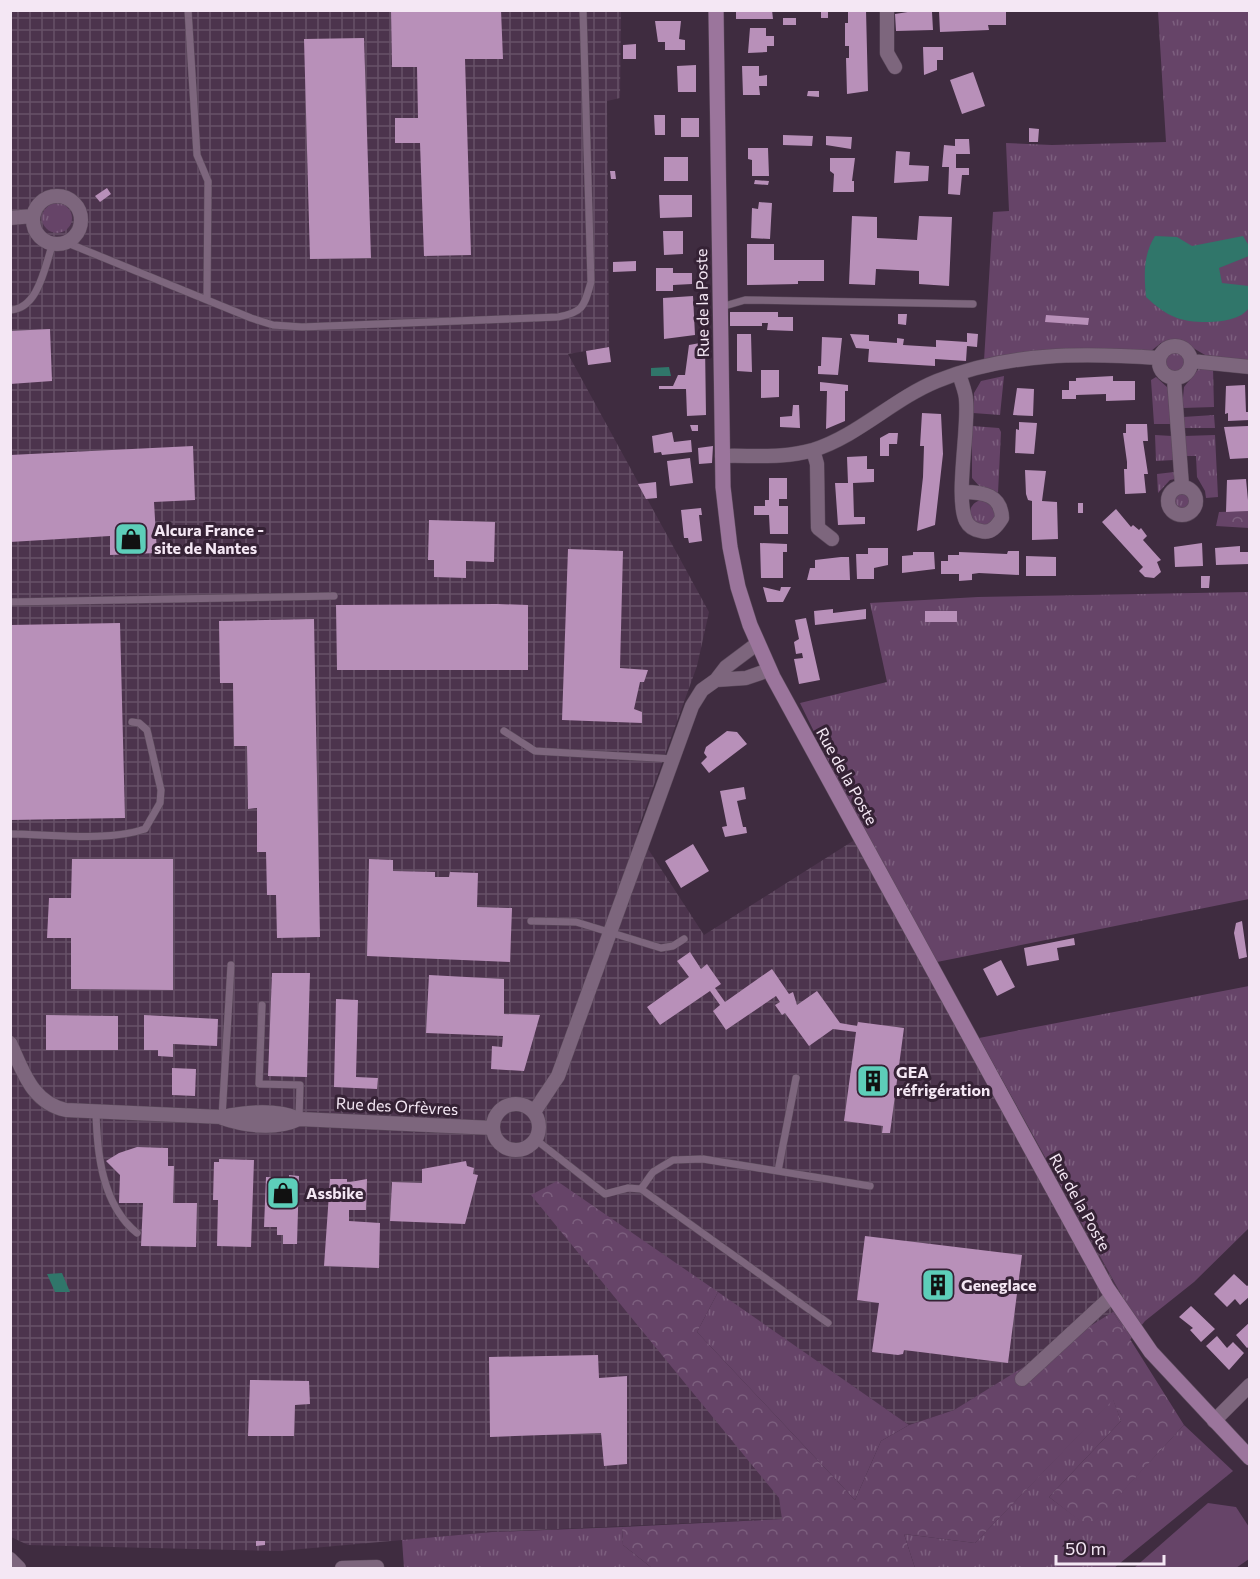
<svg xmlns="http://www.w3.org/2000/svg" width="1260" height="1579" viewBox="0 0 1260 1579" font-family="Commissioner,sans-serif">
  <defs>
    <pattern id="industrial-grid" width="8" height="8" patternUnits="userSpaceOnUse" patternTransform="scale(1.5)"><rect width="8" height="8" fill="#4c344d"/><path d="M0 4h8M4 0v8" fill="none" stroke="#665167"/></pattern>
    <pattern id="grass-tufts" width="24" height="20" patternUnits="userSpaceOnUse" patternTransform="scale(1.5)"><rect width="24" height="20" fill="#664468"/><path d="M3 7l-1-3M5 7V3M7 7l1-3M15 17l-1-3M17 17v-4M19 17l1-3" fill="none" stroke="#7c5f7e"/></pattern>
    <pattern id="forest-crowns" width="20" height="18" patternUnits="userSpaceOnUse" patternTransform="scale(1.5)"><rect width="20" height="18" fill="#664468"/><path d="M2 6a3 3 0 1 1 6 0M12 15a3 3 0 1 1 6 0" fill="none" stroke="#7c5f7e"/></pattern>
  </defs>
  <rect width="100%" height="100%" fill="#3f2c40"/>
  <path fill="url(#industrial-grid)" d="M11,11H621L620,98L607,101L609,347L568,354L709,612L697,666L637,832L704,935L864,834L1127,1305L954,1410L909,1425L556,1181L779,1498L783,1519L492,1532L279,1551L28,1545L11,1537Z"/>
  <path fill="url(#grass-tufts)" d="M1158,11H1249V361L1205,355L1178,339L1161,343L1151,351L984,361L993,212L1009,211L1006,143L1052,145L1166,142Z
    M42 218a15 15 0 1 1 30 0a15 15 0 1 1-30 0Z
    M1164 362a11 11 0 1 1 22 0a11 11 0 1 1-22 0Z
    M1200,367L1213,368L1214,407L1182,408L1184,387Z
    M1004,376L1000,415L973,413L974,393L981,381Z
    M1156,377L1168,388L1171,424H1154L1151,380Z
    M1214,415L1215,428H1184L1183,417Z
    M972,426L999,428L1001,432L998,493L980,487L972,478Z
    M1155,435L1172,436L1174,460L1156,461Z
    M1215,435L1218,497L1206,498L1205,491L1197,477L1196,456H1185L1184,436Z
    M1174,472L1175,479L1170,480L1158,493L1157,474Z
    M1174 500a8 8 0 1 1 16 0a8 8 0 1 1-16 0Z
    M970 513a13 13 0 1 1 26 0a13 13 0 1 1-26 0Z
    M1249,592V899L937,962L864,834L800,703L887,682L870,603L978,597Z
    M1249,986V1228L1194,1282L1145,1321L1130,1340L1113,1312L1127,1305L979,1038Z
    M718,1292L909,1425L881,1441L855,1500L697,1332Z
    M1113,1399L1121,1421L1049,1497L1089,1527L1184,1425L1233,1471L1114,1568H915L904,1534L975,1543Z
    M622,1527L623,1545L652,1568H404L402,1540L492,1532Z"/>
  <path fill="url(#forest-crowns)" d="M1249,511V528L1216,526L1219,512Z
    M557,1181L718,1292L697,1332L855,1500L881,1441L909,1425L954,1410L1113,1312L1184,1425L1089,1528L1049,1497L1121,1421L1113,1400L975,1543L904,1534L915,1568H652L623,1545L622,1527L782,1519L779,1498L531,1195Z"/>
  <path fill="#664468" d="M1208,1503L1236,1507L1249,1527V1559L1236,1568H1134Z"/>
  <path fill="#30766a" d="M1155,236L1177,237L1192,246L1243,236L1249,246V256L1219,268L1222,283L1249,286C1250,292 1251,300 1250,305C1243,326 1192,324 1177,318C1164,313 1156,306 1146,297C1144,275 1143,255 1155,236Z
    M669,367L671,376H651V368Z
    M62,1273L70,1292H55L47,1274Z"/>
  <path fill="#b890b9" d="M391,10H501L503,59H465L471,255L424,256L420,143H395V118H418L417,67H392Z
    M736,10H772L773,19H736Z
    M821,10H828V18H821Z
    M848,10H866L868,91L847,94L846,58H849V46H845V23H848Z
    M951,10H1006V25H988L989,30L940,32L939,11Z
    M914,11L932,12L933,30L896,31L895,14Z
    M783,18H796V25H783Z
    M655,21H681L679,39L685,40V50H665V42H658Z
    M750,28H766V36H774V46H767V52L748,53Z
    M364,38L371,258L310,259L304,39Z
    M636,44V59H623V45Z
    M923,47H943V60H937V70L924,75Z
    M696,65V92H678L677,66Z
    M742,66H759V76L767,75V86H759L760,95H743Z
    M973,72L985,106L962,114L950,80Z
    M808,91H819V97L807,96Z
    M654,115H665V135H655Z
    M681,118H699V137H681Z
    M1029,128L1039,129L1038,142H1029Z
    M783,135L813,136L812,146L783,145Z
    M826,136L852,137L851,149L826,145Z
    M955,139H969L970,154H956V168H969V175H962L960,195L948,194L949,167H942L944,145L955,146Z
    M748,148H768L769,176H752V160L748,159Z
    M896,151L910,152L909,165L929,166L928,181L894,183Z
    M664,157H688V181H664Z
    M830,158H855L852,181H854V192H833L834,174L830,171Z
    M610,171H615L616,179H611Z
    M755,180L769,181L768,185L754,184Z
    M107,188L111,194L100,202L95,196Z
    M659,195H692V217L660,218Z
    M759,202L772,203L770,239L751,238L752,208L758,209Z
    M852,216L877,217V238L917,240L919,216L952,217L949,286L919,284V271L876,269L875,285L849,284Z
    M663,231H683V254L664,255Z
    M747,244H774V260H824V281H798V284L747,285Z
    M636,261V271L613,272V262Z
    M656,268H673V273H692V284L673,285V291H656Z
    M693,296L695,335L664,339L663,298Z
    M730,312H778V317H793V331L767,330L768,323H762V326H730Z
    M898,314H907L906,325L898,324Z
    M1046,315L1089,318L1088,325L1045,322Z
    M50,329L52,381L10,384V331Z
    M967,333L978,334L977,347L967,346L966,361L935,359V366L868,362L869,349L856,348L850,334L869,335V341L897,343V338L904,339L903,345L936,347V340L967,342Z
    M737,334H751L752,372L737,371Z
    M822,337L842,338L838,375L818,374V366H821Z
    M700,343L705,345L706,415L687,416L686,389H659V386H673L678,375H685L689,345Z
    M609,347L611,362L588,365L586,351Z
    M761,370H779V397L761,398Z
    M1113,376V381H1135V400L1106,401V394L1076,395V399H1062V390H1069V381H1076V378Z
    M820,382L848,385V391H845V421L826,429L827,391H820Z
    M1245,385L1246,412H1250V420L1228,421V413L1225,414L1226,386Z
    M1017,388L1034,389L1033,416L1013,415Z
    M793,405H799L800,428L780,427V417L792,416Z
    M922,413L941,414L943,454L935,525L917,531L923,477L924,446H920Z
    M1019,422L1037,423L1034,454L1015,453L1016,429L1019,430Z
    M1126,424H1147L1148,441H1143L1148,474H1144L1146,493L1125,494L1124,469H1127V462L1123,433H1126Z
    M690,425H698V431H692Z
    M1248,426L1249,458L1230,459L1224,427Z
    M672,432L674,442L691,440L692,452L662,455L661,452L654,453L652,436Z
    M889,433H898L897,444H889V456H880V438Z
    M193,446L195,500L154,502L157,553L110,555V536L10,542V455Z
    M713,446L712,463L699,464L698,448Z
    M867,456V469H874V482L853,483L854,517H865V524L838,525L835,483H848L847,457Z
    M690,458L693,483L670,486L667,461Z
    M1025,470L1046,471L1042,501L1057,502L1058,539L1032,540V501L1028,500L1026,494Z
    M769,478H787V499H779V506H788V534H770L769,515H754V506H765V500H769Z
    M1246,479L1249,511L1226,512L1227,480Z
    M656,482L657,498L646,499L638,484Z
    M1078,503H1083V513H1078Z
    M701,508L702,515H699L702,541L689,543L688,538H684L681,510Z
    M1116,509L1131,527L1133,525L1139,530L1141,528L1147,536L1143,540L1161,560L1157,562L1161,572L1154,578L1145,577L1139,571L1143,567L1102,522Z
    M429,520L495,522L494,562L466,561V578L434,577V560H428Z
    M760,543L787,544V552H783V578H761Z
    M1202,543L1203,566L1175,567L1174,547Z
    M1240,546V552H1250V564L1216,565L1215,548Z
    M868,548H888V565L874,568V579H857L856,554H868Z
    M568,549L623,551L620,668L648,670L644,682H640L634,709L642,712V723L562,720Z
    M1008,551H1019V575L979,573L972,574V580L959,581V574H941V561H948V555H959V552L1007,554Z
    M913,552H934L935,569L902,573V556L913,555Z
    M1026,556L1056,557V576H1026Z
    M841,557H849L850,580H807L810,568H815V560Z
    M1201,576H1210L1209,588H1201Z
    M763,587L780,591L781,587H791L783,602H767Z
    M497,604L528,605V670H337L336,605Z
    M833,609V613L866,609V619L815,625L814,611Z
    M925,611H957V622H925Z
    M806,618L820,680L799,684L794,659L803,658L802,653L796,654L794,642L799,639L795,620Z
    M314,619L320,937L277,938L276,895H267L266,852H257V808L248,809L247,746H234L233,683H220L219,621Z
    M120,623L125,818L10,820V625Z
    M727,731L737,732L747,744L709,773L701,763L707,757L704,753L706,747Z
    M744,787L746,799L737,801L743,827H746L747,833L725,837L722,827L727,826L720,791Z
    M693,844L709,871L681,888L665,861Z
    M72,859H173V990L71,989V938H47L49,898H71Z
    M369,859L393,860V871L435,872V877H449L450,872L478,873L477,907L512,908L510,962L367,956Z
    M1242,921L1247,957L1239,959L1234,933L1236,923Z
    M1074,938L1075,945L1057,948L1059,960L1027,966L1024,948Z
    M690,952L701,969L707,964L721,984L715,988L725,1002L772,969L789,994L793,992L797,1005L817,991L840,1023L857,1026L858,1022L904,1028L890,1133H882L883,1126L844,1121L856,1032L833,1029L809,1046L785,1013L782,1015L775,1005L780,1002L776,996L726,1030L713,1011L720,1005L710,991L660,1025L647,1007L689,977L677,961Z
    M1001,960L1015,987L997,996L983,969Z
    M272,973H310L307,1077L268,1076Z
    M429,975L504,979V1014L540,1015L524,1071L491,1069L492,1046L502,1047L503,1036L426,1033Z
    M336,999L358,1000L356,1077L378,1078L377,1089L334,1087Z
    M46,1015L118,1016V1050H46Z
    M144,1015L218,1019L217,1046L173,1044V1057L158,1056V1050H144Z
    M172,1068L196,1069L195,1096L172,1095Z
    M137,1147L168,1148V1166H174L173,1203H197L196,1247L141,1246L143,1203H119L120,1175L106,1161L119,1153Z
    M219,1159L254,1160L251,1247L217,1246L218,1200H213L214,1162H219Z
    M466,1161L467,1166L474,1168L473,1174L478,1175L465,1224L390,1221L392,1182L422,1183V1169Z
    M289,1175L299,1176L297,1244H283V1235H277V1227H264L266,1177L289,1178Z
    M330,1179H347V1182H350L367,1179L366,1210H349V1221L380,1223L379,1268L324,1266Z
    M865,1236L1022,1255L1008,1363L904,1350L903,1354L898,1355L872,1352L879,1303L857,1300Z
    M1234,1274L1247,1286L1250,1284V1296L1240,1305L1235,1299L1227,1307L1214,1294Z
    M1191,1306L1215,1329L1201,1342L1190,1330L1193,1328L1179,1317Z
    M1250,1322V1346L1247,1348L1236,1335Z
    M1217,1336L1227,1348L1233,1342L1244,1353L1229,1370L1206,1346Z
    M598,1355L599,1378L627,1376V1464L604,1466L601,1433L490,1437L489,1357Z
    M250,1380L309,1381L310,1404L295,1405L294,1436H248Z
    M256,1541H265V1545L256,1546Z"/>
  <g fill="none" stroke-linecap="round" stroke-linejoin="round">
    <defs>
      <path id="lane" d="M188,10L197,155L208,181L207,300
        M65,242L251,318L273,325L302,327L558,317C584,312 584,306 591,282L583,10
        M721,307L745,300L973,304
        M10,310C39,309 45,265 53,243
        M10,602L334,596
        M504,731L535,751L673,759
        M10,834C51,834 107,842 145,829L160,803L161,790L147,730L139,723L132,722
        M531,921L576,922L661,948L673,946L684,939
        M262,1005L259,1084L300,1085L299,1119
        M96,1112C97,1153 102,1205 137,1233
        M222,1117L231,965
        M535,1139L605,1194L628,1188L641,1189L828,1323
        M778,1171L796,1078
        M641,1189L653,1172L673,1160L703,1159L870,1186"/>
      <path id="street" d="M887,10V53L895,67
        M33 220a24 24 0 1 1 48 0a24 24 0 1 1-48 0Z
        M10,218L33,216
        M1159 362a16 16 0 1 1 32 0a16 16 0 1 1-32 0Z
        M1191,361L1250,367
        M959,373C961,382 966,392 966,400C969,429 955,498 966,521C969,527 974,530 981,531C991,534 997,526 1002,518C1001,495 984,492 963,492
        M1174,379L1182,486
        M813,450L817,464L818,528L832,539
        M722,456C753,455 782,459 813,450C858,436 893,399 937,381C1008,352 1084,353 1158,358
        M1168 501a14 14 0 1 1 28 0a14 14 0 1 1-28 0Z
        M716,680L746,678L769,670
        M10,1043C23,1071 32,1103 66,1110L222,1117C246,1112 276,1109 299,1119L493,1128
        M493 1127a23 23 0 1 1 46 0a23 23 0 1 1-46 0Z
        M534,1112L558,1076L692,706L702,690L716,680L726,667L758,643
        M222,1118C245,1126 276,1130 299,1119
        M1022,1379L1112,1296
        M1214,1421L1250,1385
        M10,1559L19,1568
        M342,1568L377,1567"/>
      <path id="secondary" d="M716,10L723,487L730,547L738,587L750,625L773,677L1107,1288L1151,1352L1250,1458"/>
    </defs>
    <use href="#lane" stroke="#5c4b5c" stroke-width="8"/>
    <use href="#street" stroke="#5c4b5c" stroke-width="15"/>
    <use href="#secondary" stroke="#5c4b5c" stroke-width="16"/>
    <use href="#lane" stroke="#7d667d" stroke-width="7"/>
    <use href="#street" stroke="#7d667d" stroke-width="14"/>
    <use href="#secondary" stroke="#9b759c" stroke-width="15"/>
  </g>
  <defs>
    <symbol id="shop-square" viewBox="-11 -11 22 22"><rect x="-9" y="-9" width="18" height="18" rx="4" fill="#5dceb9" stroke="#352235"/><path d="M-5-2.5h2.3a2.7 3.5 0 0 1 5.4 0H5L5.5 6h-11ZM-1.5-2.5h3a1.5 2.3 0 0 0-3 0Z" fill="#111"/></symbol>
    <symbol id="building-square" viewBox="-11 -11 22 22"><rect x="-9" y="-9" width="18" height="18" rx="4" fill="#5dceb9" stroke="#352235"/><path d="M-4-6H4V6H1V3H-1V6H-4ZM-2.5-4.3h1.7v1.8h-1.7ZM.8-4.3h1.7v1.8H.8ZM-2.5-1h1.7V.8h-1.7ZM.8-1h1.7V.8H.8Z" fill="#111"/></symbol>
  </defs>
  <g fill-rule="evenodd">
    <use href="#shop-square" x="112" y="520" width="38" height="38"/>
    <use href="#building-square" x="854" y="1062" width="38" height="38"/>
    <use href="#shop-square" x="264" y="1174" width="38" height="38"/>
    <use href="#building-square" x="919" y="1266" width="38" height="38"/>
  </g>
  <g text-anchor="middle" stroke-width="6" stroke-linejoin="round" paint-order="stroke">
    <g font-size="16" fill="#f4e7f4" stroke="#352235">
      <text transform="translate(702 303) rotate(-91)" y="6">Rue de la Poste</text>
      <text transform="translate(847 776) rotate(61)" y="6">Rue de la Poste</text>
      <text transform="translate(397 1106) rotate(3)" y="6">Rue des Orfèvres</text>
      <text transform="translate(1080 1202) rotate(61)" y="6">Rue de la Poste</text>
    </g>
    <g font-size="16" font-weight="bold" fill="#f4e7f4" stroke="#352235" text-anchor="start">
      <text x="154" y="536">Alcura France -<tspan x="154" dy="18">site de Nantes</tspan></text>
      <text x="896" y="1078">GEA<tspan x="896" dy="18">réfrigération</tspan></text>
      <text x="306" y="1199">Assbike</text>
      <text x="961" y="1291">Geneglace</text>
    </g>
  </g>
  <rect width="1260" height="1579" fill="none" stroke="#f4e7f4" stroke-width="24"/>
  <path d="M1056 1555v9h108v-9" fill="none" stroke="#f4e7f4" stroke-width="3"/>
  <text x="1065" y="1555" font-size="18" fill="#f4e7f4" stroke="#352235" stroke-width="4.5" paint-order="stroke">50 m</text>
</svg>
